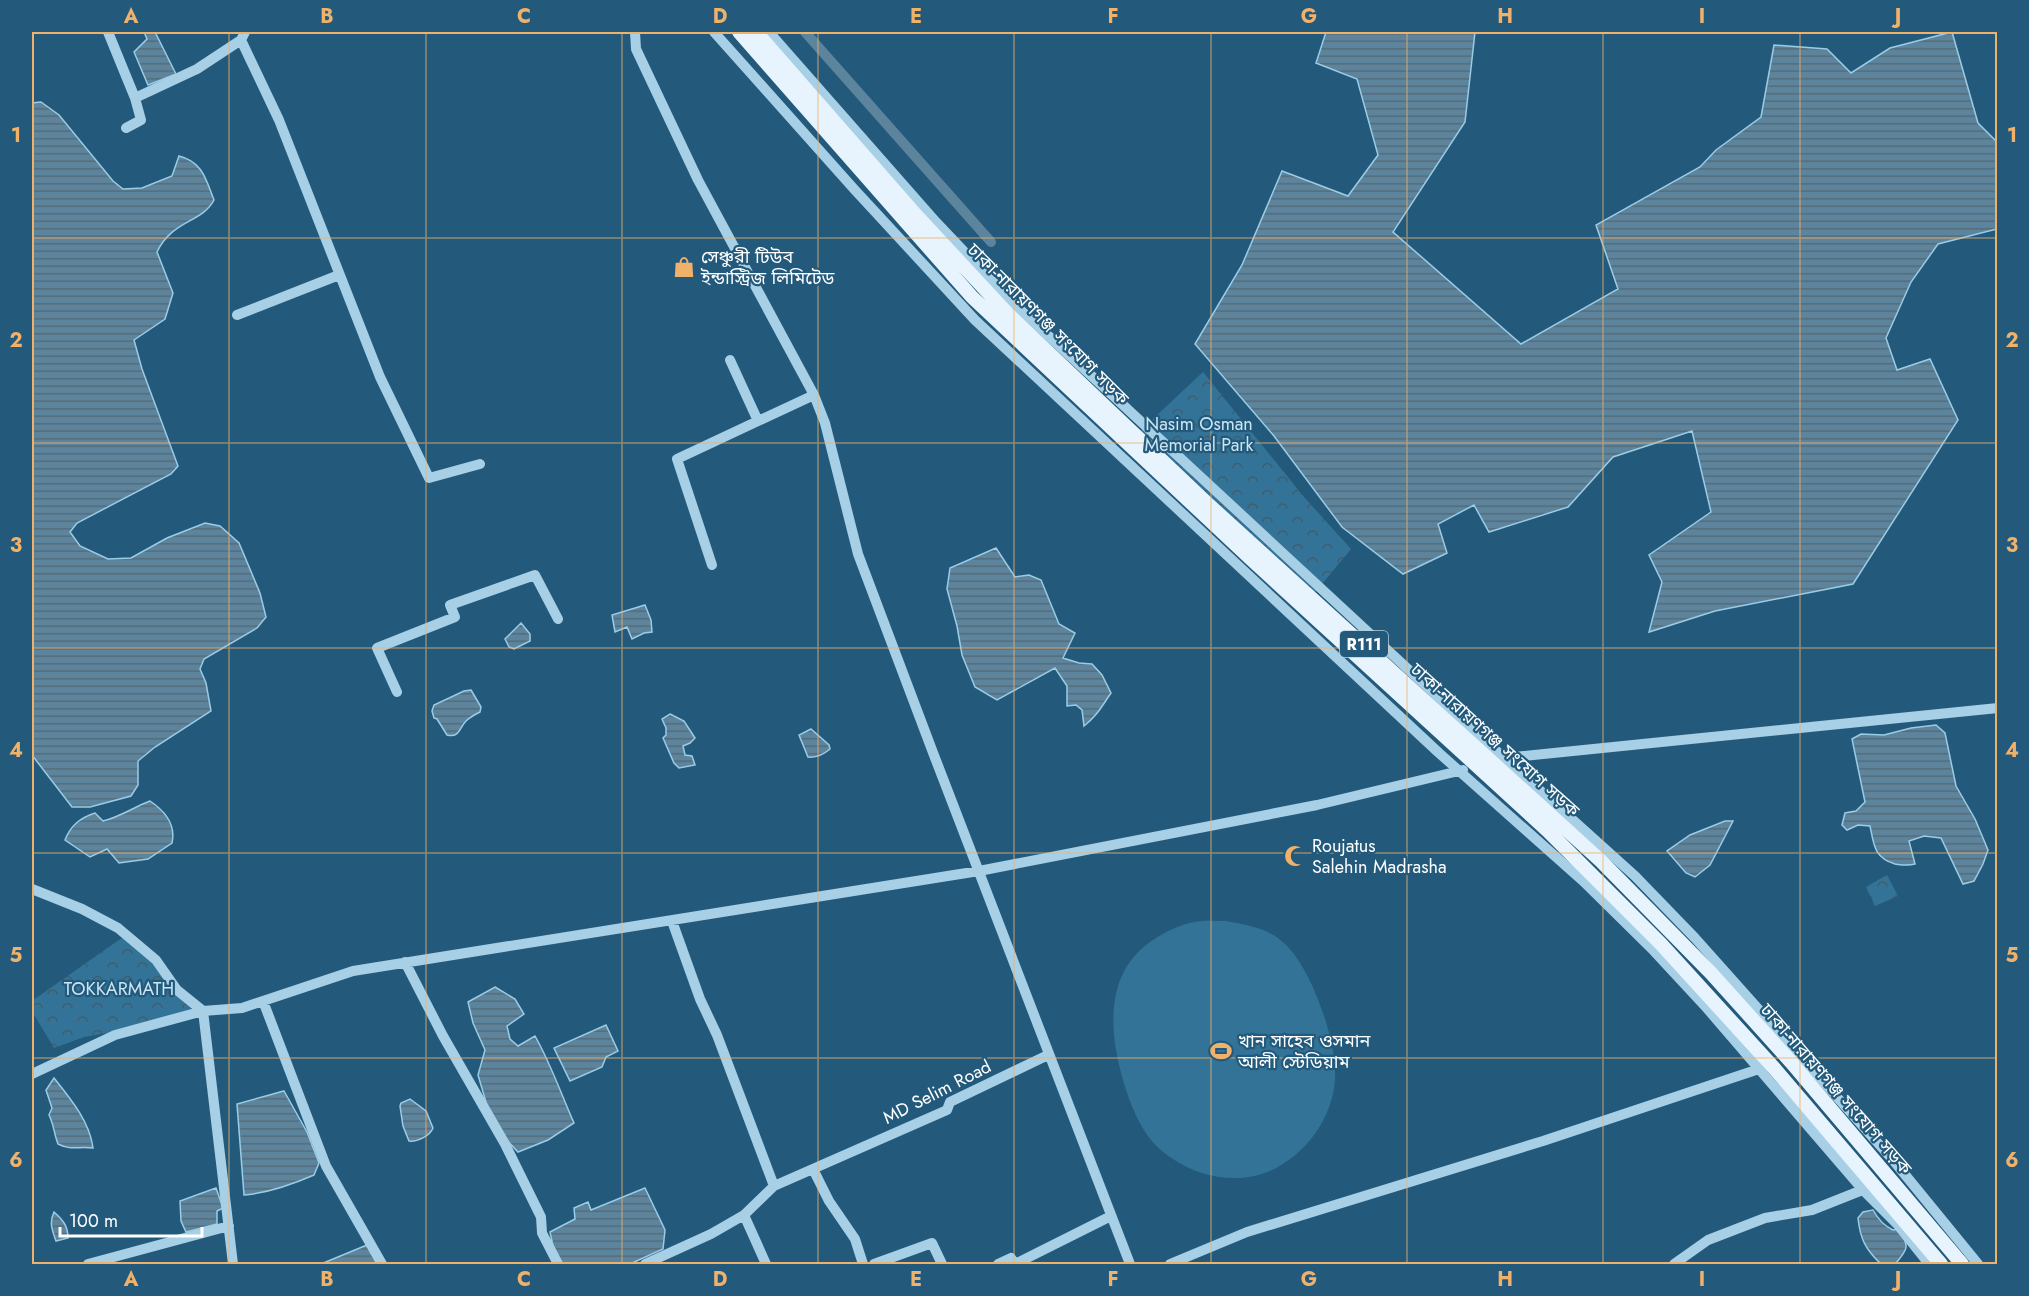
<svg xmlns="http://www.w3.org/2000/svg" width="2029" height="1296" viewBox="0 0 2029 1296" font-family="Jost,'Noto Sans Bengali',sans-serif">
  <defs>
    <pattern id="forest-crowns" width="20" height="18" patternUnits="userSpaceOnUse" patternTransform="scale(1.5)"><rect width="20" height="18" fill="#347398"/><path d="M2 6a3 3 0 1 1 6 0M12 15a3 3 0 1 1 6 0" fill="none" stroke="#425c6a"/></pattern>
    <pattern id="water-rules" width="6" height="5" patternUnits="userSpaceOnUse" patternTransform="scale(1.5)"><rect width="6" height="5" fill="#5d849d"/><path d="M0 2.5h6" fill="none" stroke="#556b79"/></pattern>
  </defs>
  <rect width="100%" height="100%" fill="#235a7c"/>
  <path fill="url(#forest-crowns)" d="M1203,372L1304,497L1351,549L1312,596L1136,435Z
    M1887,875L1898,896L1875,906L1866,887Z
    M126,935L198,1007L153,1025L84,1037L54,1048L32,1011V1001Z"/>
  <path fill="#347398" d="M1226,921C1247,925 1268,928 1284,943C1311,967 1337,1041 1335,1077C1334,1125 1291,1175 1241,1178C1211,1179 1185,1170 1162,1151C1142,1135 1130,1104 1123,1080C1109,1031 1104,972 1153,940C1165,932 1179,925 1194,922C1204,920 1216,921 1226,921Z"/>
  <path fill="url(#water-rules)" stroke="#9bcce6" stroke-width="1.5" d="M144,32H155L176,74L148,85L134,52L147,39Z
    M1326,32H1475L1465,122L1393,232L1521,344L1618,289L1596,225L1700,167L1716,150L1761,117L1774,45L1827,49L1851,73L1890,48L1952,32L1978,123L1997,142V229L1938,244L1911,282L1886,338L1897,370L1930,359L1958,420L1853,584L1715,611L1649,632L1662,582L1649,555L1711,512L1692,431L1613,457L1568,507L1489,532L1474,505L1438,524L1447,553L1403,574L1342,527L1274,436L1195,344L1242,265L1282,171L1348,196L1378,155L1357,79L1316,63Z
    M41,102L59,115L113,181L123,189L142,188L172,176L179,156C203,162 206,180 214,200C202,223 172,220 157,252L173,293L165,319L134,340L142,369L178,466L171,474L77,523L70,532L80,546L108,559L131,558L167,538L205,523L220,526L239,543L260,593L266,617L257,628L204,659L200,669L206,683L211,711L155,747L138,761V785L131,796L90,807H72L32,755V103Z
    M996,548L1015,577L1029,575L1041,580L1059,624L1075,633L1063,658L1079,663L1092,664L1102,675L1111,693C1102,706 1097,716 1084,726L1082,710L1076,705L1067,706V686L1055,668L997,700L975,687L962,655L957,626L947,589L950,568Z
    M645,605L651,620L652,632L644,633L632,639L627,627L615,632L612,615Z
    M521,623L530,634V641L514,649L509,647L505,639Z
    M471,690L481,707L480,712C476,714 470,717 466,721C459,728 460,738 447,735L437,719L434,718L432,711L434,705L464,691Z
    M670,714L684,721L695,738L690,743L683,746L685,755L692,756L695,765L679,768L674,763L663,738L666,735V728L662,719Z
    M1936,725L1945,733L1956,786L1975,819L1988,850L1983,864L1974,881L1963,884L1941,838L1924,836L1909,841L1915,864C1907,866 1903,865 1895,864C1874,858 1874,845 1870,826L1858,825L1847,830L1842,825L1845,813L1856,811L1865,802L1852,739L1861,734L1884,735L1911,728Z
    M811,729L829,745L830,749C823,755 817,758 808,757L799,735Z
    M150,801C165,811 176,825 172,843L148,859L119,863L107,849L90,857L65,840C71,825 80,818 95,813L103,821C120,817 134,807 150,801Z
    M1725,821H1733L1710,865L1695,877L1686,873L1667,851L1690,835Z
    M495,987L515,999L524,1014L507,1026L510,1039L518,1046L535,1036C551,1064 561,1094 574,1123L548,1140L518,1152L502,1135L488,1109L478,1075L485,1050L473,1023L468,1002Z
    M606,1025L618,1051L606,1057L602,1067L570,1081L554,1048Z
    M54,1078C70,1098 90,1122 93,1148C78,1146 72,1151 58,1144C54,1134 54,1125 49,1115L52,1108L46,1090Z
    M284,1091L307,1132L319,1163L314,1175C291,1185 269,1193 244,1195L237,1104Z
    M410,1099L426,1111L433,1128C430,1136 417,1142 409,1141L403,1126L400,1106L401,1103Z
    M216,1188L223,1208L217,1211V1224L186,1232L181,1221L180,1201Z
    M645,1188L665,1230L663,1249L630,1264H562L553,1246L550,1232L575,1219L574,1208L588,1202L591,1210Z
    M1873,1210C1878,1219 1884,1226 1893,1230L1899,1229C1909,1246 1909,1248 1896,1263L1881,1264C1866,1250 1860,1239 1858,1218L1863,1212Z
    M54,1212C63,1220 68,1226 68,1238L56,1241C52,1230 49,1222 54,1212Z
    M367,1245L380,1264H321Z"/>
  <g fill="none" stroke-linecap="round" stroke-linejoin="round">
    <path stroke="#5d849d" stroke-width="10" d="M805,32L991,242"/>
    <path stroke="#a7cfe5" stroke-width="10" d="M108,32L135,98L197,69L241,40
      M245,32L241,40L279,120L380,377L429,478L480,464
      M635,32L636,49L698,180L814,395L758,421
      M714,32L854,189L975,320L1439,753L1583,881L1654,951L1705,1006L1863,1190L1897,1224L1929,1264
      M769,32L936,222L1014,304L1504,758L1635,876L1695,938L1893,1160L1978,1264
      M126,128L141,120L135,98
      M237,315L339,275
      M814,395L825,423L858,554L932,750L1130,1264
      M712,565L677,459L758,421L730,360
      M397,692L377,648L455,617L450,605L535,575L558,619
      M1500,760L1504,758L1998,708
      M32,889L82,909L118,928L156,960L177,990L203,1011L242,1008L353,971L979,871L1317,805L1463,770
      M672,921L700,999L717,1035L774,1186
      M405,962L443,1036L505,1144L541,1217L542,1233L558,1264
      M263,1001L326,1166L382,1264
      M32,1074L115,1035L203,1011L233,1264
      M813,1169L829,1201L855,1239L863,1264
      M744,1215L766,1264
      M88,1264L229,1226
      M645,1264L711,1234L744,1215L774,1186L947,1110L950,1102L1048,1055
      M874,1264L932,1243L942,1264
      M998,1264L1011,1258L1015,1264L1111,1216
      M1170,1264L1247,1232L1543,1141L1759,1069
      M1674,1264L1708,1240L1765,1218L1812,1210L1870,1187"/>
    <path stroke="#e8f4fd" stroke-width="14" d="M739,32L972,297L1252,560L1547,830L1661,944L1774,1068L1941,1264
      M756,32L916,215L1007,313L1209,505L1601,861L1711,973L1791,1062L1962,1264"/>
  </g>
  <path fill="none" stroke="#f0b16b" stroke-width="1.5" stroke-opacity="0.55" d="M229,32V1264M426,32V1264M622,32V1264M818,32V1264M1014,32V1264M1211,32V1264M1407,32V1264M1603,32V1264M1800,32V1264M32,238H1998M32,443H1998M32,648H1998M32,853H1998M32,1058H1998"/>
  <defs>
    <symbol id="shop-bare" viewBox="-9 -9 18 18"><path d="M-5-2.5h2.3a2.7 3.5 0 0 1 5.4 0H5L5.5 6h-11ZM-1.5-2.5h3a1.5 2.3 0 0 0-3 0Z" fill="#f0b16b" stroke="#235a7c" stroke-width="2.5" paint-order="stroke"/></symbol>
    <symbol id="mosque-bare" viewBox="-9 -9 18 18"><path d="M3.5-4.9A6 6 0 1 0 3.5 4.9A5 5 0 1 1 3.5-4.9Z" fill="#f0b16b" stroke="#235a7c" stroke-width="2.5" paint-order="stroke"/></symbol>
    <symbol id="stadium-bare" viewBox="-9 -9 18 18"><path d="M0-5a6.5 5 0 1 0 0 10a6.5 5 0 1 0 0-10ZM-3.5-1.8h7v3.6h-7Z" fill="#f0b16b" stroke="#235a7c" stroke-width="2.5" paint-order="stroke"/></symbol>
  </defs>
  <g fill-rule="evenodd">
    <use href="#shop-bare" x="669" y="252" width="30" height="30"/>
    <use href="#mosque-bare" x="1280" y="841" width="30" height="30"/>
    <use href="#stadium-bare" x="1206" y="1036" width="30" height="30"/>
  </g>
  <g text-anchor="middle" stroke-width="4.5" stroke-linejoin="round" paint-order="stroke">
    <rect fill="#235a7c" stroke="#bdced8" stroke-width="1.5" x="1340" y="631" width="48" height="26" rx="4.5"/>
    <g font-size="16" font-weight="bold" fill="#fff">
      <text x="1364" y="650">R111</text>
    </g>
    <g font-size="18" fill="#fff" stroke="#235a7c" text-anchor="start">
      <text x="701" y="263">সেঞ্চুরী টিউব<tspan x="701" dy="21">ইন্ডাস্ট্রিজ লিমিটেড</tspan></text>
      <text x="1312" y="852">Roujatus<tspan x="1312" dy="21">Salehin Madrasha</tspan></text>
      <text x="1238" y="1047">খান সাহেব ওসমান<tspan x="1238" dy="21">আলী স্টেডিয়াম</tspan></text>
    </g>
    <g font-size="18" fill="#fff" stroke="#235a7c">
      <text transform="translate(1048 324) rotate(45)" y="6">ঢাকা-নারায়ণগঞ্জ সংযোগ সড়ক</text>
      <text transform="translate(1495 740) rotate(42)" y="6">ঢাকা-নারায়ণগঞ্জ সংযোগ সড়ক</text>
      <text transform="translate(1836 1089) rotate(49)" y="6">ঢাকা-নারায়ণগঞ্জ সংযোগ সড়ক</text>
      <text transform="translate(937 1092) rotate(-27)" y="6">MD Selim Road</text>
    </g>
    <g font-size="18" fill="#cae5f4" stroke="#235a7c">
      <text x="1199" y="430">Nasim Osman<tspan x="1199" dy="21">Memorial Park</tspan></text>
      <text x="119" y="995">TOKKARMATH</text>
    </g>
  </g>
  <rect width="2029" height="1296" fill="none" stroke="#235a7c" stroke-width="66"/>
  <path d="M60 1227v9h142v-9" fill="none" stroke="#ffffff" stroke-width="3"/>
  <text x="69" y="1227" font-size="18" fill="#ffffff" stroke="#235a7c" stroke-width="4.5" paint-order="stroke">100 m</text>
  <rect x="33" y="33" width="1963" height="1230" fill="none" stroke="#f0b16b" stroke-width="2"/>
  <g font-size="20" text-anchor="middle" font-weight="bold" fill="#f0b16b">
    <text x="131" y="23">A</text>
    <text x="327" y="23">B</text>
    <text x="524" y="23">C</text>
    <text x="720" y="23">D</text>
    <text x="916" y="23">E</text>
    <text x="1113" y="23">F</text>
    <text x="1309" y="23">G</text>
    <text x="1505" y="23">H</text>
    <text x="1702" y="23">I</text>
    <text x="1898" y="23">J</text>
    <text x="16" y="142">1</text>
    <text x="2012" y="142">1</text>
    <text x="16" y="347">2</text>
    <text x="2012" y="347">2</text>
    <text x="16" y="552">3</text>
    <text x="2012" y="552">3</text>
    <text x="16" y="757">4</text>
    <text x="2012" y="757">4</text>
    <text x="16" y="962">5</text>
    <text x="2012" y="962">5</text>
    <text x="16" y="1167">6</text>
    <text x="2012" y="1167">6</text>
    <text x="131" y="1286">A</text>
    <text x="327" y="1286">B</text>
    <text x="524" y="1286">C</text>
    <text x="720" y="1286">D</text>
    <text x="916" y="1286">E</text>
    <text x="1113" y="1286">F</text>
    <text x="1309" y="1286">G</text>
    <text x="1505" y="1286">H</text>
    <text x="1702" y="1286">I</text>
    <text x="1898" y="1286">J</text>
  </g>
</svg>
